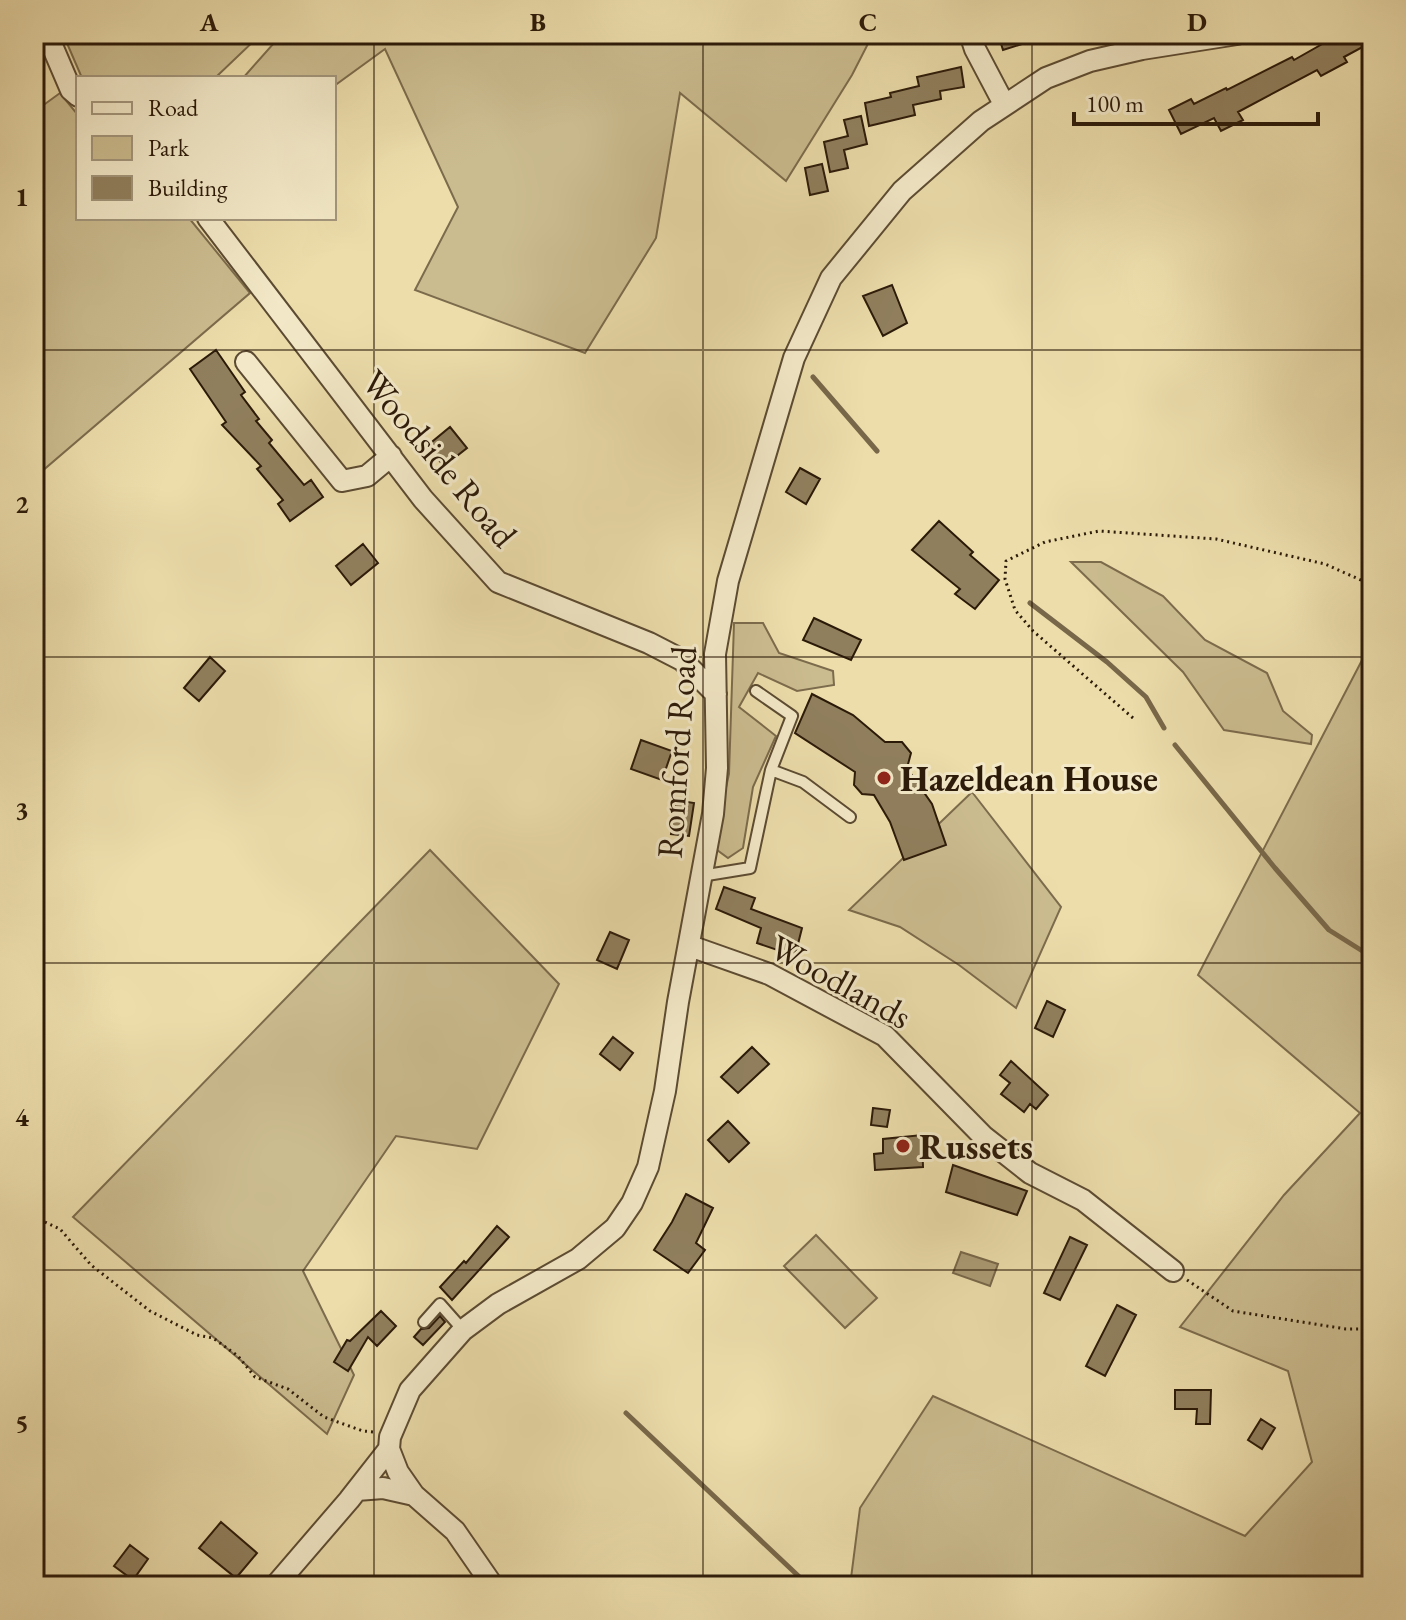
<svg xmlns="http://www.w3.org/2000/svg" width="1406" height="1620" viewBox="0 0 1406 1620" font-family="'EB Garamond',serif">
  <rect width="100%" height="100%" fill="#ecddab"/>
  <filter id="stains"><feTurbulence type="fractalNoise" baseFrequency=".0025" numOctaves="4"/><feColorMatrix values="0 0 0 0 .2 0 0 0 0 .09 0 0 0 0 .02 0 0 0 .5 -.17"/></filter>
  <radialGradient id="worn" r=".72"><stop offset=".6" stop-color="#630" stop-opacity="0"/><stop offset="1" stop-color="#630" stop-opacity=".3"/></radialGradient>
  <path fill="#cbbc8f" stroke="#7c6b4c" stroke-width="2" d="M63,34H261L215,78H82Z
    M282,34H873L852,75L786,181L680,93L656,238L585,353L415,290L458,207L385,49L334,86V78H243Z
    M60,93L78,115V218H189L250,293L34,478V112Z
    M1071,562H1101L1163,596L1205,640L1267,673L1283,711L1312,735L1311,744L1224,730L1183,672Z
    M734,623H763L779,653L833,671L834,685L797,691L758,673L739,707L776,736L753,787L743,848L728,858L713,847L729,774Z
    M1372,641V1586H850L860,1508L933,1396L1245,1536L1312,1462L1288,1371L1180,1327L1284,1195L1360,1113L1198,975Z
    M972,792L1061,907L1016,1008L959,965L900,927L849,910Z
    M430,850L559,984L477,1149L396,1136L303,1271L354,1375L327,1434L73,1217Z
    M816,1235L877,1298L845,1328L784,1266Z"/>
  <path fill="#ab9b74" stroke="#786749" stroke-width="2" d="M961,1252L998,1264L990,1286L953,1273Z"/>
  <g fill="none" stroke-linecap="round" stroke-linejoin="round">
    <path stroke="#786749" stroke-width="5" d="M813,377L877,451
      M1030,603L1107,662L1146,697L1164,728
      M1175,745L1275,868L1329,930L1372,957
      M626,1413L809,1586"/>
  </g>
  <path fill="#907f5d" stroke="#2c1a09" stroke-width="2" d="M998,34H1044V37L1003,50Z
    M1340,34H1372V42L1344,57L1347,62L1321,76L1317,70L1238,112L1243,120L1221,131L1214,118L1181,134L1169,110L1191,99L1194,104L1226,88L1227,90L1292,57L1294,60Z
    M961,67L964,87L940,91L941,99L913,105L915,115L869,126L865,103L891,97L890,93L919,86L917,77Z
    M861,116L867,144L844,150L848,168L830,172L824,142L848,136L844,120Z
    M822,164L828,191L810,195L805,168Z
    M892,285L907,323L883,336L863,296Z
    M216,350L245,392L241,395L259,419L256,421L272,440L269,443L304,485L311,480L323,497L290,521L278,504L283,500L257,469L261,466L222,425L226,422L190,369Z
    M450,427L467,448L444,466L427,446Z
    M800,468L820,479L806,504L786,492Z
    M939,521L973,552L970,555L999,580L975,609L955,594L960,589L912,550Z
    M363,544L378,563L351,585L336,566Z
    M814,618L861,640L851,660L803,640Z
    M210,657L225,671L199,701L184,688Z
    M812,694L853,715L885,742H902L911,753L907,768L932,804L946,845L904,860L890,822L874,795L862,794L854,785L855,772L795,733Z
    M641,740L672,751L662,780L631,769Z
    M675,800L694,803L689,836L671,834Z
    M724,887L755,898L751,909L802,928L795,956L757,943L761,928L716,909Z
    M610,932L629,940L617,969L597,960Z
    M1047,1001L1065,1010L1053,1037L1035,1028Z
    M613,1037L633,1053L620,1070L600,1054Z
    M752,1047L769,1064L738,1093L721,1077Z
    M1011,1061L1048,1095L1036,1109L1030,1104L1024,1112L1001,1094L1010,1083L1000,1075Z
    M873,1108L890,1110L887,1127L871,1125Z
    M728,1121L749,1143L729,1162L708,1140Z
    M922,1135L923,1167L875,1170L874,1154L883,1153V1139Z
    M953,1165L1027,1191L1017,1215L946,1192Z
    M686,1194L713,1208L696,1243L705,1250L688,1273L654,1250L672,1222Z
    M497,1226L509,1237L452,1300L440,1287L464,1261L466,1263Z
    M1070,1237L1087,1245L1060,1300L1044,1293Z
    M1117,1305L1136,1315L1105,1376L1086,1366Z
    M381,1311L396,1326L377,1346L368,1337L348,1371L334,1362L347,1340L350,1341Z
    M440,1316L445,1322L423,1345L414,1337L421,1329L429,1328Z
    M1175,1390H1211L1210,1424H1196L1197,1409H1175Z
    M1261,1419L1275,1428L1262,1449L1248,1440Z
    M221,1522L257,1553L236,1578L199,1548Z
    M130,1545L148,1559L133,1580L114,1566Z"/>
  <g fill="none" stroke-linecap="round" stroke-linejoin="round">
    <defs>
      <path id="lane" d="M756,691L792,716L771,770
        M701,876L750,868L771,770L803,782L850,817
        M424,1322L440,1304L463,1330"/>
      <path id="street" d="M47,34L71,90L78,96
        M970,34L975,49L1004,104
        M208,218L423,499L498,582L649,643L682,660L716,694
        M246,362L342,481L367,476L391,456
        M690,946L769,974L885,1036L983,1136L1030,1173L1083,1200L1173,1271
        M357,1490L383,1488L414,1495
        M275,1586L349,1500L389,1449
        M493,1586L455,1531L414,1495L398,1472L389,1449L390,1437L410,1390L463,1330L498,1304L578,1259L615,1228L632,1203L648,1167L665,1091L678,1002L713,814L717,768L715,654L728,581L794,358L831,278L902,191L981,121L1046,78L1090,61L1142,49L1237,34"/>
    </defs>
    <use href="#lane" stroke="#5c4b32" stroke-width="14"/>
    <use href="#street" stroke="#5c4b32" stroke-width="24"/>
    <path stroke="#2c1a09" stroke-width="3" stroke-dasharray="2 4" stroke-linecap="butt" d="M1133,718L1033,631L1015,610L1005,579L1006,561L1045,542L1099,531L1216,539L1325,564L1372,585
      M34,1217L60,1229L91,1265L150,1311L197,1335L213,1338L238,1356L255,1377L288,1389L324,1417L363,1431L374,1432
      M1187,1280L1233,1311L1346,1329H1372"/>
    <use href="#lane" stroke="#f3e9c8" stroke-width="10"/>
    <use href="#street" stroke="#f3e9c8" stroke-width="20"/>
  </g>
  <path fill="none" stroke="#2c1a09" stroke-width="2" stroke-opacity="0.55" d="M374,34V1586M703,34V1586M1032,34V1586M34,350H1372M34,657H1372M34,963H1372M34,1270H1372"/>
  <g fill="#8f2418" stroke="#f3e9c8" stroke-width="3">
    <circle cx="884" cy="778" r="8"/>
    <circle cx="903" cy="1146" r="8"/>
  </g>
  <g text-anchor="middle" stroke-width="6" stroke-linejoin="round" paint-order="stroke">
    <g font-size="36" fill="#2c1a09" stroke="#f3e9c8">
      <text transform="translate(440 458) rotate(50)" y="13">Woodside Road</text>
      <text transform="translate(676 752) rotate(-86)" y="13">Romford Road</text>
      <text transform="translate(841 981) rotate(29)" y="13">Woodlands</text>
    </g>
    <g font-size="36" font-weight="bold" fill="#2c1a09" stroke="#f3e9c8" text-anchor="start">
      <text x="900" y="791">Hazeldean House</text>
      <text x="919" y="1159">Russets</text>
    </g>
  </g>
  <rect width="1406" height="1620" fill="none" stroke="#ecddab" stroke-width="88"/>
  <rect x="76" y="76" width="260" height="144" fill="#f3e9c8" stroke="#a3967c" stroke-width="2"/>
  <rect x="92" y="102" width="40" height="12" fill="#f3e9c8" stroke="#a3967c" stroke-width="2"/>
  <text x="148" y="116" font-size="24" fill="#2c1a09">Road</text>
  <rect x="92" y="136" width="40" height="24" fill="#cbbc8f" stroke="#a3967c" stroke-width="2"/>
  <text x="148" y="156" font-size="24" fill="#2c1a09">Park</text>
  <rect x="92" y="176" width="40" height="24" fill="#907f5d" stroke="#a3967c" stroke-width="2"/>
  <text x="148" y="196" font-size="24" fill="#2c1a09">Building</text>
  <path d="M1074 112v12h244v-12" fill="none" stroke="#2c1a09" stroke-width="4"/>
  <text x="1086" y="112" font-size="24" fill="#2c1a09" stroke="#f3e9c8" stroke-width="6" paint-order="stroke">100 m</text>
  <rect x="44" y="44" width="1318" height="1532" fill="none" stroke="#2c1a09" stroke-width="3"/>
  <g font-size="26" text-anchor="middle" font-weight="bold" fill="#2c1a09">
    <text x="209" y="31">A</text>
    <text x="538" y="31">B</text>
    <text x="868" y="31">C</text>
    <text x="1197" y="31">D</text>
    <text x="22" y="206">1</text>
    <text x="22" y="513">2</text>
    <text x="22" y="819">3</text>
    <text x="22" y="1126">4</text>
    <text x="22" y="1432">5</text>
  </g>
  <rect width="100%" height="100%" filter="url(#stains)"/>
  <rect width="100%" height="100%" fill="url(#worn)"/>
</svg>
